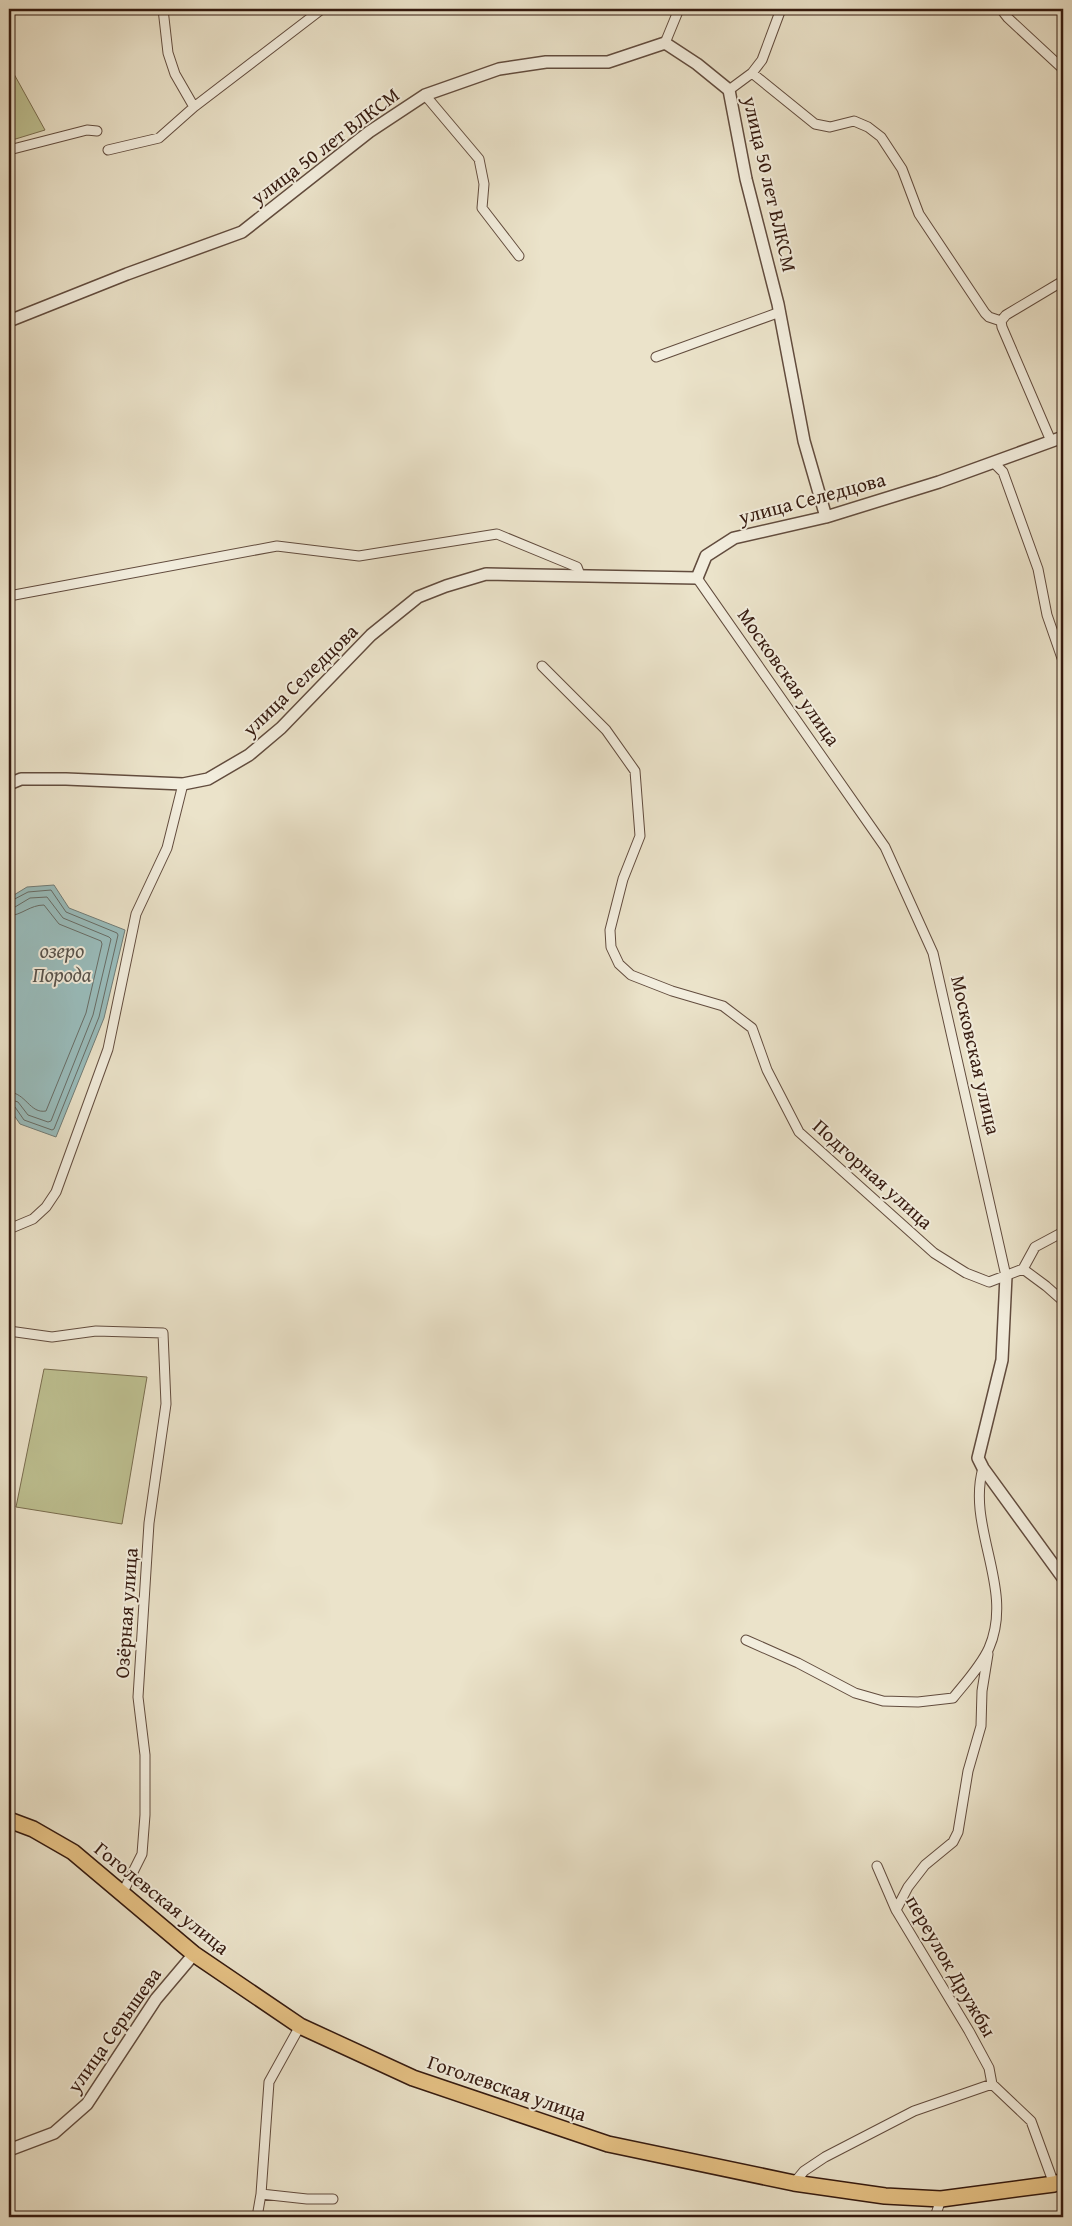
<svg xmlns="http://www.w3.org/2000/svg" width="1072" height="2226" viewBox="0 0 1072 2226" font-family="'Gentium Book Plus',serif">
  <rect width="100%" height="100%" fill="#ebe3ca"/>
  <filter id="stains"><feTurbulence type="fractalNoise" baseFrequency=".004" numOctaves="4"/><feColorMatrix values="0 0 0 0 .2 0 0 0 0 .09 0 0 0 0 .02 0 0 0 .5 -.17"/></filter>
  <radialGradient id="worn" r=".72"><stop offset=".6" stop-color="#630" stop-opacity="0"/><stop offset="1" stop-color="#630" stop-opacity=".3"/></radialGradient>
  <path fill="#bec192" stroke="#7a6e50" d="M9,65L45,130L9,141Z
    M44,1369L147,1377L122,1524L16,1507Z"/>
  <path fill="#99bdbd" stroke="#717c77" d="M54,885L69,908L125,930L104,1018L56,1137L20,1124L9,1108V898L27,887Z"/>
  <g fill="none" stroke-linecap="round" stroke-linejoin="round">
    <path stroke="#676c66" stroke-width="1" d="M9,902L28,892L51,890L66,912L117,933L118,935L99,1017L54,1129L52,1130L24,1120L15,1107L9,1106
      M9,908L15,907L30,898L47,897L63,918L109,937L111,939L93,1015L51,1121L48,1122L28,1115L18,1102L9,1099
      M9,916C22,915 30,905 44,905L59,924L101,941L102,944L86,1013L46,1111C30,1114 26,1093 9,1092"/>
    <defs>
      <path id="minor" d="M1001,9L1008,18L1063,69
        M665,43L679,9
        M752,73L815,124L830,127L854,121L868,127L881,137L902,169L919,214L985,313L989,317L1001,321
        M729,90L752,73L762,60L781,9
        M425,95L479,159L484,184L482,208L519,256
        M194,107L322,9
        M9,150L87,130L97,131
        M108,150L159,138L194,107L175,74L168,53L163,9
        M1001,321L1002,327L1051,441
        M1001,321L1006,315L1063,281
        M656,357L780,312
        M994,463L1003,472L1038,569L1047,615L1063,661
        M697,578L885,847L933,953L1006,1276
        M9,596L277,546L359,556L497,534L577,567L580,575
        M542,666L606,730L635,771L640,836L623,879L610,930L611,947L619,964L631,975L672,991L723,1006L752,1028L767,1070L799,1132L934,1253L966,1273L989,1282L1023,1269L1046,1286L1063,1301
        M9,1229L33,1219L46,1207L56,1192L108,1049L136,914L167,848L183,784
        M1023,1269L1035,1247L1063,1232
        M9,1331L52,1337L96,1331L163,1333L166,1404L149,1523L138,1697L145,1755V1815L142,1854L123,1892
        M746,1640L798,1663L855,1693L883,1701L918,1702L953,1698C965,1683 981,1666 989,1648C1015,1588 966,1528 983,1468
        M877,1866L896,1910L969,2031L989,2068L992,2084L1031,2121L1054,2184
        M896,1910L908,1887L925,1865L953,1842L958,1832L968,1771L981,1726L982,1691L988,1654
        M794,2183L804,2171L825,2157L914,2111L992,2084
        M261,2194L307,2199H333
        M257,2217L261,2194L269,2082L300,2026
        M935,2217L941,2199"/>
      <path id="tertiary" d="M9,321L127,274L242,232L369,132L425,95L499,69L546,62H608L665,43L697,64L729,90L746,179L778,304L804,441L826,517
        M9,784L21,779H66L183,784L208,779L249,755L281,728L371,635L418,597L446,586L486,574L697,578L706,556L734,538L826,517L939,482L1063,437
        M1006,1276L1002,1360L978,1458L983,1468L1063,1578
        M9,2150L54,2133L87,2104L156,1999L194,1954"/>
      <path id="primary" d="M9,1820L33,1829L73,1852L194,1954L300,2026L413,2078L608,2144L794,2183L885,2196L941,2199L1054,2184L1063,2181"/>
    </defs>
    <use href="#minor" stroke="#624c3e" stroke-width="11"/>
    <use href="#tertiary" stroke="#624c3e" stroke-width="14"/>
    <use href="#primary" stroke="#351a0f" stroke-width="18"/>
    <use href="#minor" stroke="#f2eddd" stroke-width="9"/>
    <use href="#tertiary" stroke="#f2eddd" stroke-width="11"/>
    <use href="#primary" stroke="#e6c285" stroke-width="15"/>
  </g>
  <g text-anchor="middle" stroke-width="4" stroke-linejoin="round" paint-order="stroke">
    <g font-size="20" fill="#351a0f" stroke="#f2eddd">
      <text transform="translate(325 146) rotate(-37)" y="7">улица 50 лет ВЛКСМ</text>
      <text transform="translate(770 184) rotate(77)" y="7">улица 50 лет ВЛКСМ</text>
      <text transform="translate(812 498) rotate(-15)" y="7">улица Селедцова</text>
      <text transform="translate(789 677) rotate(55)" y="7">Московская улица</text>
      <text transform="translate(300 680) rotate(-44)" y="7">улица Селедцова</text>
      <text transform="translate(976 1055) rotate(77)" y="7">Московская улица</text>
      <text transform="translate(873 1174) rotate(42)" y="7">Подгорная улица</text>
      <text transform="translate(126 1613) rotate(-86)" y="7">Озёрная улица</text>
      <text transform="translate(162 1898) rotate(39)" y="7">Гоголевская улица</text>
      <text transform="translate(951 1966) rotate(60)" y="7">переулок Дружбы</text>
      <text transform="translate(114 2030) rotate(-55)" y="7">улица Серышева</text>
      <text transform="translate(507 2088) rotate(19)" y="7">Гоголевская улица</text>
    </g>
    <g font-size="21" font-style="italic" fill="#58534c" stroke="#f2eddd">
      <text x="62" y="958">озеро<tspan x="62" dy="24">Порода</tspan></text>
    </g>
  </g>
  <rect width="1072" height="2226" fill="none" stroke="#ebe3ca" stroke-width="30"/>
  <rect x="10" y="10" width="1052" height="2206" fill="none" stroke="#351a0f" stroke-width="2.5"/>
  <rect x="15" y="15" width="1042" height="2196" fill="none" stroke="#351a0f"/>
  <rect width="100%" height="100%" filter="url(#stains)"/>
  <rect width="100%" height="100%" fill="url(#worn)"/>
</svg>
